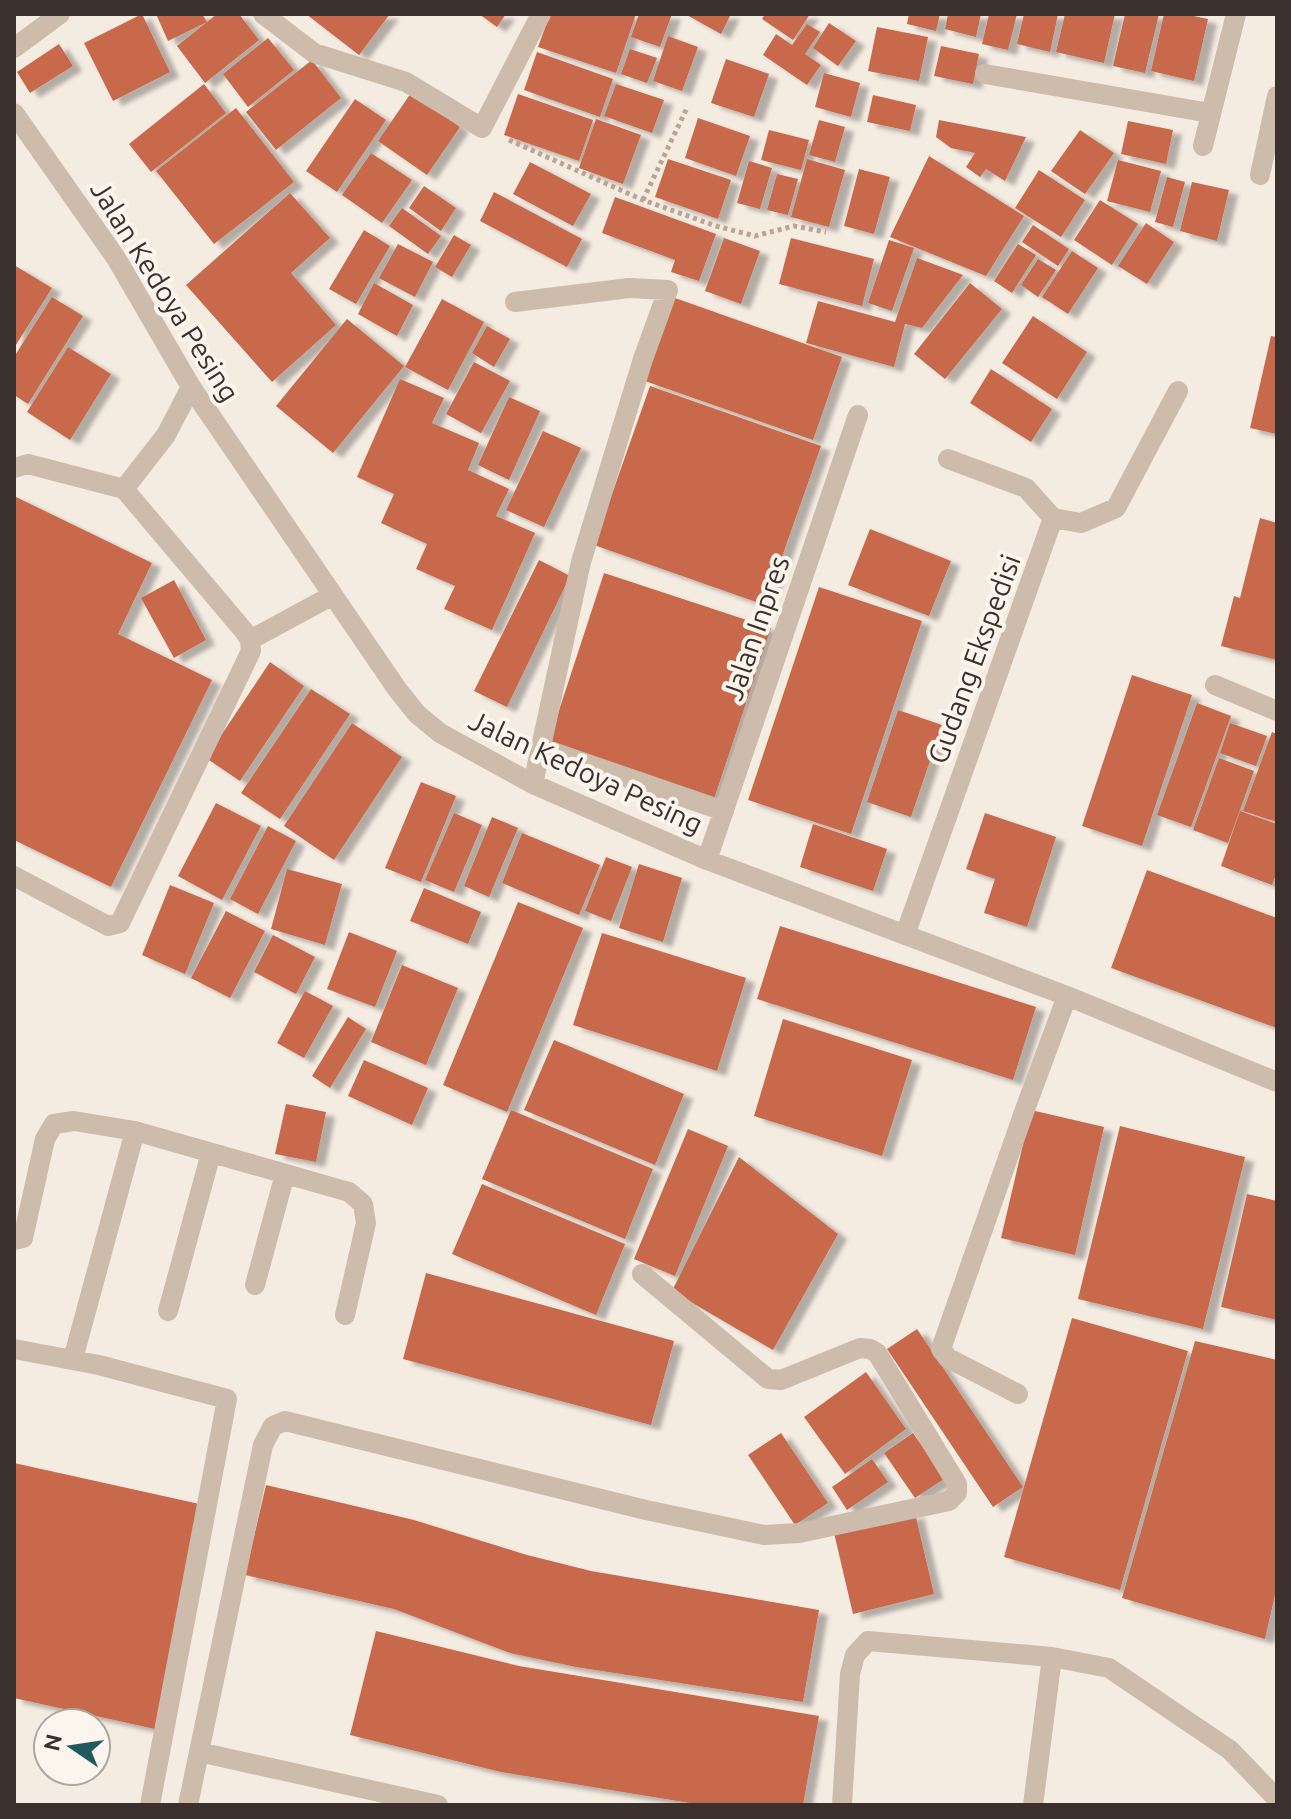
<svg xmlns="http://www.w3.org/2000/svg" width="1291" height="1819" viewBox="0 0 1291 1819" font-family="Ubuntu,sans-serif">
  <defs>
    <filter id="shadow"><feDropShadow dx="9" dy="5" stdDeviation="2" flood-color="#0004"/></filter>
  </defs>
  <rect width="100%" height="100%" fill="#f4ebe1"/>
  <path fill="#c8694b" filter="url(#shadow)" d="M142,14L170,72L113,101L84,43Z
    M156,14H202L207,22L168,41Z
    M217,14H239L259,40L205,83L177,46Z
    M306,14H390L359,55Z
    M479,14H506L497,27Z
    M550,14H636L616,73L538,47Z
    M639,14H672L660,47L631,37Z
    M685,14H731L721,34Z
    M765,14H810L793,40L762,19Z
    M909,14H940L936,31L907,24Z
    M948,14H981L976,37L945,29Z
    M989,14H1017L1008,50L982,44Z
    M1024,14H1058L1050,52L1017,44Z
    M1065,14H1115L1104,63L1056,52Z
    M1125,14H1159L1145,73L1113,66Z
    M1164,14H1184L1208,19L1194,81L1151,71Z
    M829,23L856,41L838,66L813,48Z
    M807,24L820,32L805,54L821,65L807,85L763,55L776,34L792,45Z
    M877,27L928,37L919,81L868,71Z
    M668,36L698,47L682,91L653,81Z
    M268,38L294,70L248,107L223,74Z
    M59,44L73,66L30,93L17,72Z
    M941,46L979,54L973,84L934,76Z
    M630,49L657,58L647,83L621,74Z
    M537,52L613,79L600,117L524,90Z
    M726,59L769,74L754,117L711,103Z
    M312,60L341,98L276,150L246,112Z
    M824,73L860,83L851,117L815,107Z
    M204,84L226,113L151,172L129,144Z
    M616,84L664,100L652,133L604,116Z
    M411,93L460,127L427,175L378,141Z
    M518,94L593,120L579,161L504,135Z
    M873,95L916,105L910,131L867,122Z
    M355,99L386,120L337,192L306,171Z
    M236,108L294,182L214,244L156,171Z
    M698,118L750,136L736,176L685,158Z
    M596,119L641,135L623,184L579,168Z
    M819,120L845,127L835,162L809,155Z
    M939,120L1026,137L1005,181L986,169L980,177L966,167L975,153L951,148L936,137Z
    M1128,121L1173,130L1166,164L1121,154Z
    M769,130L809,140L801,170L761,160Z
    M1080,130L1114,153L1085,194L1051,171Z
    M371,153L412,180L382,223L342,195Z
    M929,156L1024,216L986,276L890,237Z
    M668,159L731,180L718,219L655,197Z
    M807,159L845,170L829,227L791,217Z
    M1118,160L1161,171L1150,212L1107,201Z
    M749,161L772,168L760,209L737,203Z
    M530,162L591,194L573,226L513,194Z
    M859,169L890,177L874,234L844,226Z
    M1039,170L1085,200L1061,237L1015,208Z
    M777,174L798,179L788,215L767,210Z
    M1167,177L1185,182L1173,227L1155,222Z
    M1192,182L1229,190L1217,241L1180,231Z
    M424,186L456,208L441,231L409,208Z
    M494,192L582,239L567,267L480,221Z
    M290,193L330,238L291,273L336,325L272,382L186,285Z
    M615,197L716,234L699,281L671,272L675,260L602,233Z
    M1100,200L1138,224L1112,265L1074,240Z
    M402,208L441,236L428,254L389,226Z
    M1146,223L1174,242L1147,284L1118,266Z
    M1033,225L1069,249L1058,266L1022,242Z
    M364,230L390,246L356,304L329,289Z
    M454,235L471,245L452,277L435,267Z
    M724,238L760,251L741,304L705,291Z
    M791,238L874,259L862,306L779,284Z
    M889,240L914,248L892,311L868,303Z
    M398,244L433,262L415,297L379,278Z
    M1018,244L1036,255L1012,293L994,281Z
    M1072,251L1098,268L1068,314L1042,297Z
    M917,258L963,275L922,328L905,324L894,367L806,343L818,301L895,322Z
    M1038,259L1056,270L1038,297L1021,285Z
    M14,265L52,288L14,348Z
    M374,283L413,305L397,336L358,314Z
    M970,283L1002,309L945,379L914,354Z
    M52,297L83,316L28,404L14,395V357Z
    M675,298L842,357L813,440L645,381Z
    M442,299L484,322L448,390L405,367Z
    M1033,316L1087,352L1057,399L1002,363Z
    M347,319L404,366L333,453L276,406Z
    M487,326L510,339L494,367L472,353Z
    M1271,336L1277,337V434L1250,428Z
    M68,347L111,374L70,440L27,412Z
    M474,362L510,381L481,433L446,414Z
    M991,369L1052,409L1031,442L970,403Z
    M400,379L444,398L432,423L479,443L468,470L509,489L496,516L535,533L492,630L444,609L455,586L416,569L427,544L381,523L394,494L357,477Z
    M650,386L821,446L765,605L594,545Z
    M509,397L540,411L509,480L478,465Z
    M543,431L581,448L544,527L506,510Z
    M14,496L152,563L118,634L212,680L111,887L14,840Z
    M1260,518L1277,523V660L1221,646L1234,596L1240,598Z
    M870,529L951,561L929,616L848,585Z
    M539,560L570,576L507,707L474,691Z
    M604,573L771,628L714,799L548,744Z
    M174,580L206,640L174,658L141,598Z
    M819,587L922,621L851,834L748,800Z
    M270,662L304,686L240,781L206,758Z
    M1132,675L1192,695L1142,846L1082,826Z
    M311,689L350,714L280,819L241,793Z
    M1197,703L1231,716L1191,827L1157,815Z
    M898,710L942,725L911,817L867,802Z
    M352,723L402,757L334,860L284,826Z
    M1230,723L1267,736L1256,766L1220,753Z
    M1272,732L1277,734V822L1243,811Z
    M1219,758L1254,771L1228,843L1193,830Z
    M421,782L456,796L421,882L385,868Z
    M216,803L261,826L222,900L178,876Z
    M1240,811L1277,824V872L1272,885L1221,866Z
    M454,813L482,825L454,892L425,880Z
    M985,813L1056,837L1027,927L984,913L995,879L966,869Z
    M492,817L518,828L489,897L464,886Z
    M813,824L887,849L873,891L800,867Z
    M268,826L296,841L258,914L230,899Z
    M522,833L600,865L579,915L502,883Z
    M606,857L632,867L611,921L585,911Z
    M639,864L682,878L663,942L619,928Z
    M287,869L342,884L325,945L271,929Z
    M1147,870L1277,918V1028L1111,968Z
    M170,885L214,903L185,974L142,955Z
    M424,888L481,912L468,944L410,921Z
    M518,902L583,928L507,1112L443,1085Z
    M226,911L265,931L230,998L191,978Z
    M780,926L1036,1007L1013,1080L757,999Z
    M349,932L397,951L375,1007L327,989Z
    M602,933L746,978L717,1071L573,1025Z
    M273,935L315,957L296,994L254,972Z
    M402,965L458,988L426,1065L371,1042Z
    M305,991L333,1006L304,1058L277,1043Z
    M348,1017L366,1029L330,1088L312,1076Z
    M783,1019L912,1060L882,1156L754,1116Z
    M554,1040L684,1094L655,1165L524,1110Z
    M364,1060L428,1088L412,1125L348,1096Z
    M286,1104L326,1112L316,1162L275,1154Z
    M511,1110L653,1169L625,1239L482,1179Z
    M1031,1110L1104,1127L1075,1255L1001,1238Z
    M1120,1126L1245,1157L1203,1329L1078,1299Z
    M688,1129L728,1146L675,1276L634,1259Z
    M739,1157L838,1234L773,1350L672,1291Z
    M482,1184L625,1244L596,1315L452,1254Z
    M1247,1194L1277,1201V1320L1221,1307Z
    M426,1273L674,1341L651,1425L403,1359Z
    M1072,1318L1188,1351L1120,1590L1004,1557Z
    M917,1329L1023,1487L993,1507L887,1349Z
    M1195,1341L1277,1360V1586L1265,1639L1122,1598Z
    M866,1372L906,1429L845,1474L804,1417Z
    M781,1433L828,1503L795,1525L748,1455Z
    M913,1433L944,1479L915,1498L884,1453Z
    M872,1459L888,1482L847,1510L832,1487Z
    M14,1463L204,1505L155,1729L14,1698Z
    M266,1485L414,1520L527,1555L591,1571L819,1610L803,1702L576,1667L510,1653L394,1609L245,1575Z
    M915,1513L934,1594L853,1614L834,1533Z
    M376,1631L519,1666L819,1716L803,1805H702L501,1772L350,1735Z"/>
  <g fill="none" stroke-linecap="round" stroke-linejoin="round">
    <path stroke="#b9a596" stroke-width="5" stroke-dasharray="4 4" stroke-linecap="butt" d="M509,140L643,200L716,226L755,236L794,226L826,232
      M643,200L687,108"/>
    <path stroke="#cdbbac" stroke-width="20" d="M263,14L314,53L406,82L482,128L541,14
      M14,48L60,14
      M985,74L1210,113
      M14,113L116,258L191,387L397,689L417,714L440,733L533,784L707,860L1067,996L1277,1082
      M1203,146L1236,14
      M1260,175L1277,96
      M515,302L629,288L668,290L643,359L581,562L533,784
      M14,468L28,464L124,489L244,631L250,640L251,651L120,923L108,926L14,876
      M124,489L166,435L191,387
      M1053,518L1081,523L1116,508L1178,391
      M250,640L333,595
      M1215,685L1277,711
      M541,748L724,811
      M707,860L858,415
      M905,935L1053,518L1026,488L948,459
      M14,1240L23,1238L45,1139L54,1124L74,1121L135,1131L349,1192L363,1204L366,1223L345,1315
      M255,1285L285,1174
      M168,1311L211,1153
      M14,1349L99,1365L227,1399L150,1805
      M73,1359L135,1131
      M1018,1394L948,1358L941,1349L1024,1112L1067,996
      M199,1752L438,1805
      M188,1805L263,1445L273,1426L285,1421L646,1510L764,1535L799,1533L949,1501L957,1493V1484L877,1353L870,1349L860,1348L781,1380L768,1379L642,1274
      M842,1805L850,1674L855,1655L868,1641L1052,1657L1109,1668L1230,1750L1277,1799
      M1033,1805L1052,1657"/>
  </g>
  <g text-anchor="middle" stroke-width="8" stroke-linejoin="round" paint-order="stroke">
    <g font-size="28" fill="#3b302b" stroke="#fbf5ee">
      <text transform="translate(165 291) rotate(58)" y="10">Jalan Kedoya Pesing</text>
      <text transform="translate(756 628) rotate(-71)" y="10">Jalan Inpres</text>
      <text transform="translate(974 659) rotate(-70)" y="10">Gudang Ekspedisi</text>
      <text transform="translate(586 772) rotate(25)" y="10">Jalan Kedoya Pesing</text>
    </g>
  </g>
  <rect width="1291" height="1819" fill="none" stroke="#3b302b" stroke-width="32"/>
  <g transform="translate(72 1747) rotate(283)"><circle r="38" fill="#fbf5ee" stroke="#aea6a0" stroke-width="2"/>
  <path d="M0-6L14 30L0 20L-14 30Z" fill="#1f5a5e"/>
  <text y="-12" font-size="22" font-weight="bold" text-anchor="middle" fill="#3b302b">N</text>
  </g>
</svg>
